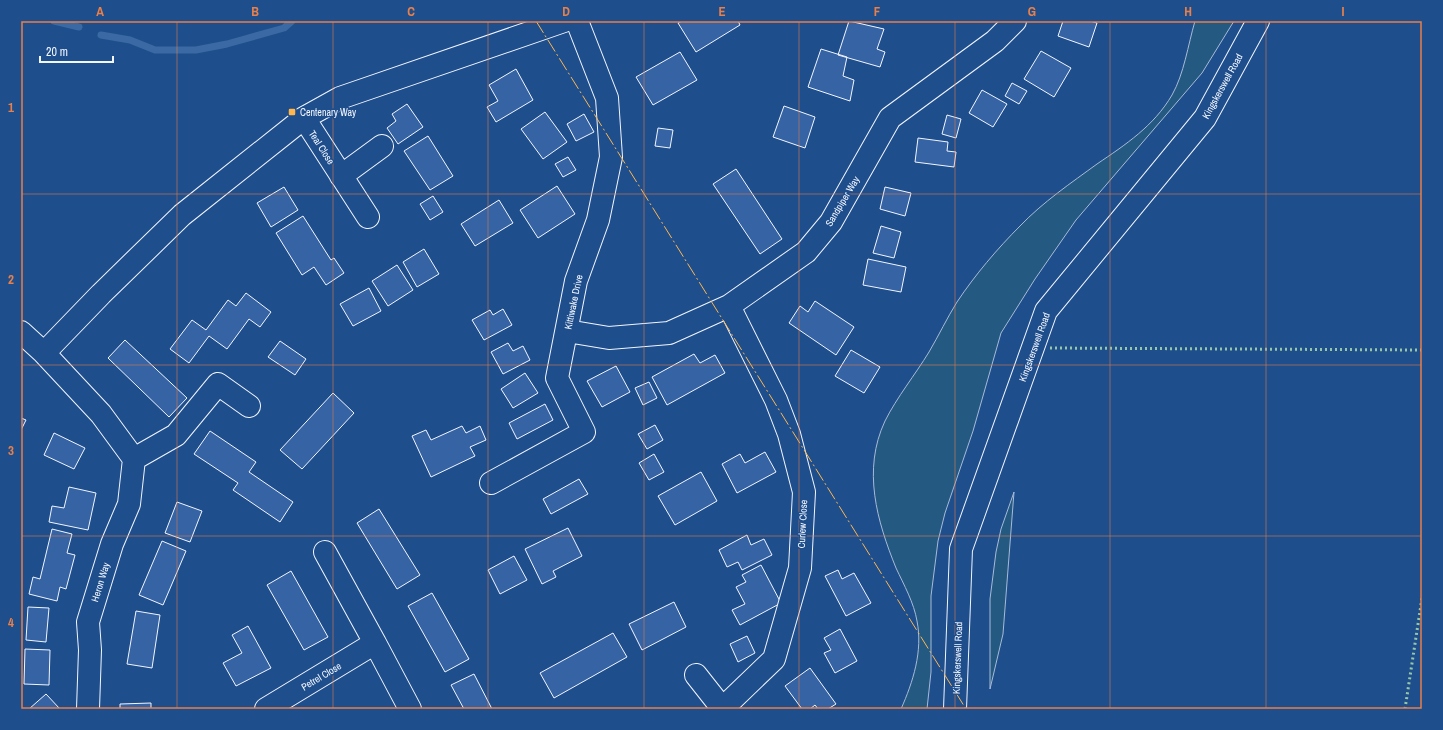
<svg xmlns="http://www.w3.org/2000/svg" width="1443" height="730" viewBox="0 0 1443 730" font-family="'Archivo Narrow',sans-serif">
  <rect width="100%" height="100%" fill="#1f4e8c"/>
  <path fill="#245a82" stroke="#a8bbd7" d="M1195,21H1234L1202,73L1076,220L1035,279L1001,333L973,431L945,513L938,541L931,596V672L927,709H901C913,682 923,651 917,621C914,603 904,585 896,568C877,521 862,470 885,421C897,397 915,375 929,352C939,335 947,318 957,302C975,275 997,249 1020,226C1043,202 1071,183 1097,164C1125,145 1154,126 1172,95C1184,74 1188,45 1195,21Z
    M1014,492L1003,634L990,689V599L996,552L1001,529Z"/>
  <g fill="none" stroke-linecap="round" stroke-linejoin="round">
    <path stroke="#3b69a3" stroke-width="7" d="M54,21L79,27
      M101,35L130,40L155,50H196L227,44L284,28L292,21"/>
  </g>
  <path fill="#3563a3" stroke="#f2f6ff" d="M682,21H738L740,25L696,52L678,23Z
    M849,21L884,29L877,49L885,52L880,67L838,55Z
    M1063,21H1090L1097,23L1089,47L1058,36Z
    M821,49L847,57L843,76L854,80L850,101L808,87Z
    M1041,51L1071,68L1054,97L1024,79Z
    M680,52L697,80L653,105L636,77Z
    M516,69L533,100L496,122L487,107L498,101L489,85Z
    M1012,83L1027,91L1019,104L1005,96Z
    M982,90L1007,104L993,127L969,113Z
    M407,104L423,127L398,144L387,128L396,121L392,114Z
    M784,106L815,117L805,148L773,137Z
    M545,112L567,142L543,159L521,129Z
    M584,114L594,132L576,141L567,124Z
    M947,115L961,119L956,138L942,134Z
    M658,128L673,130L670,148L655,146Z
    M428,136L453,176L430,190L404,151Z
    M918,138L948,142L947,151L956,152L954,167L915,162Z
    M568,157L576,170L563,177L555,164Z
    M736,169L782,239L760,254L713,184Z
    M557,186L575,214L538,238L520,210Z
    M284,187L298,210L271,227L257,203Z
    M885,187L911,193L905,216L880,209Z
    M433,196L443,212L430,220L420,204Z
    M499,200L513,223L475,246L461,224Z
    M303,216L331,260L334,258L344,273L326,285L314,267L302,275L276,233Z
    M881,226L901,232L894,258L873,253Z
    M424,249L439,274L417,287L403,262Z
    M868,259L906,267L901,292L863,285Z
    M397,265L413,290L388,306L372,281Z
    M369,288L381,311L353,326L340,304Z
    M246,293L271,312L260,327L249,319L227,349L209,336L189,363L170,349L192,320L206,330L228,300L236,306Z
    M815,301L854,327L836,355L789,323L800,306L808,312Z
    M503,309L512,325L484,340L472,320L490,310L493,315Z
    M125,340L187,398L169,417L108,358Z
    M280,341L306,359L295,375L268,357Z
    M508,343L513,351L523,346L530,360L503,374L491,352Z
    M851,350L880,367L864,393L835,376Z
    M694,354L700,363L715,355L725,373L667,405L652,377Z
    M616,366L630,392L602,407L587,381Z
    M525,373L538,393L513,408L501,389Z
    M649,382L657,398L643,405L635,388Z
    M333,393L354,413L302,469L280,450Z
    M545,404L553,420L517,439L509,423Z
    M21,418L26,420L21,430Z
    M655,425L663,440L647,449L638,434Z
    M462,426L466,433L480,426L486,440L470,447L475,456L431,477L412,436L426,430L431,440Z
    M210,431L256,462L249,472L293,502L280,522L233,490L238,483L194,454Z
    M54,433L85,448L74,469L44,455Z
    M765,452L776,472L737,493L722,464L740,454L745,463Z
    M654,454L664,472L649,480L639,463Z
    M701,472L717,501L675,525L658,496Z
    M579,479L588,494L551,514L543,499Z
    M69,487L96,493L88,530L49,522L52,506L64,508Z
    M177,502L202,511L190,542L165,533Z
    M379,509L420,575L397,589L357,523Z
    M568,528L582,556L553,571L556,577L542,584L525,549Z
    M52,529L72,534L67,553L75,555L66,589L60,587L57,601L29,594L33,577L40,579Z
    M747,535L751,545L764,539L772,555L742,570L738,562L727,567L719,550Z
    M162,541L186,551L163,605L139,595Z
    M514,556L527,580L500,594L488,570Z
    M761,565L781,603L740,625L732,610L745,604L736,587L746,582L742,575Z
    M838,570L842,579L854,573L871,603L846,616L825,576Z
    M291,571L328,637L304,650L267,585Z
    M432,593L469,659L445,672L408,606Z
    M674,602L686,627L642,650L629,624Z
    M28,607L49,608L46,642L26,640Z
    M136,611L160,615L152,668L127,664Z
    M248,626L271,668L236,686L223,663L242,653L232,635Z
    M840,629L857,661L835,673L824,653L831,650L824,638Z
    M613,633L627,657L554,698L540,673Z
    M747,636L755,653L738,662L730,644Z
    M25,649L50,650L49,685L24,684Z
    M810,668L836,704L828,709H818L815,705L810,709H802L785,686Z
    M474,674L492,709H464L451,685Z
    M46,694L60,709H29Z
    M151,703V709H120V704Z"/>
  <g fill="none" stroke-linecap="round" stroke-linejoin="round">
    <defs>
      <path id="minor" d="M304,118L368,217
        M341,176L382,146
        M567,331L609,338L669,333L729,306L806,252L831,222L890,118L995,41L1015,21
        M21,332L44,353L101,414L134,459L129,504L112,544L88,622L90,650L88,709
        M44,353L101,294L182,215L304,118L340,98L564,21
        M134,459L176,435L218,384L249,406
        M491,483L584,432L557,378L576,281L598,220L611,157L607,98L577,21
        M325,552L375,643
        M696,675L722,708
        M266,709L375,643L410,709
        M722,709L774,659L800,568L804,492L789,434L776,400L729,306
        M955,709L961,549L1046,311L1205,118L1258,21"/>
    </defs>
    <use href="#minor" stroke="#f2f6ff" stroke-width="24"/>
    <use href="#minor" stroke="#1f4e8c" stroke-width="22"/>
    <path stroke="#97c8a6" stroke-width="3" stroke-dasharray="2 3" stroke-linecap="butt" d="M1050,348L1422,350
      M1405,709L1422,598"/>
    <path stroke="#ffb74d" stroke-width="1" stroke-dasharray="14 3 2 3" stroke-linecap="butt" d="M536,21L966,709"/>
  </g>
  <path fill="none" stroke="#ea8049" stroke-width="1" stroke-opacity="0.55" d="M177,21V709M333,21V709M488,21V709M644,21V709M799,21V709M955,21V709M1110,21V709M1266,21V709M21,194H1422M21,365H1422M21,536H1422"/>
  <rect fill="#ffb74d" stroke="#1f4e8c" stroke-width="1.5" x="288" y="108" width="8" height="8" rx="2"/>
  <g text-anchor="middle" stroke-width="3" stroke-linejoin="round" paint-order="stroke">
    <g font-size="10" fill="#f2f6ff" stroke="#1f4e8c">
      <text transform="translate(1222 86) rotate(-61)" y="4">Kingskerswell Road</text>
      <text transform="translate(322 147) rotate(57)" y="4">Teal Close</text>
      <text transform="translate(842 201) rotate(-59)" y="4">Sandpiper Way</text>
      <text transform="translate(573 302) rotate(-78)" y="4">Kittiwake Drive</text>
      <text transform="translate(1034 347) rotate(-70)" y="4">Kingskerswell Road</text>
      <text transform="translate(802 524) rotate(-87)" y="4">Curlew Close</text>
      <text transform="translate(100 582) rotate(-73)" y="4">Heron Way</text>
      <text transform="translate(957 658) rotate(-88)" y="4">Kingskerswell Road</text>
      <text transform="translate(321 676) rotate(-31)" y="4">Petrel Close</text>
    </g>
    <g font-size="10" fill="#f2f6ff" stroke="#1f4e8c" text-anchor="start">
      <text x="300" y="116">Centenary Way</text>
    </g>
  </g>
  <rect width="1443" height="730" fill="none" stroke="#1f4e8c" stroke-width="44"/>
  <path d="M40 56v6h73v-6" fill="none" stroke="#f2f6ff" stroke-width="2"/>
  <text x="46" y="56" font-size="12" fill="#f2f6ff" stroke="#1f4e8c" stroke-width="3" paint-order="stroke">20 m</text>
  <rect x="22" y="22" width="1399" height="686" fill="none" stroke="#ea8049" stroke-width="1.5"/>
  <g font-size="13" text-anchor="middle" font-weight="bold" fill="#ea8049">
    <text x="100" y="16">A</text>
    <text x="255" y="16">B</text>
    <text x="411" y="16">C</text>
    <text x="566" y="16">D</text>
    <text x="722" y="16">E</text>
    <text x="877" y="16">F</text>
    <text x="1032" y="16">G</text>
    <text x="1188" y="16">H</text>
    <text x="1343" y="16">I</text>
    <text x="11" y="112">1</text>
    <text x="11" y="284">2</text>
    <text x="11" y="455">3</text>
    <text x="11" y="627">4</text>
  </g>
</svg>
